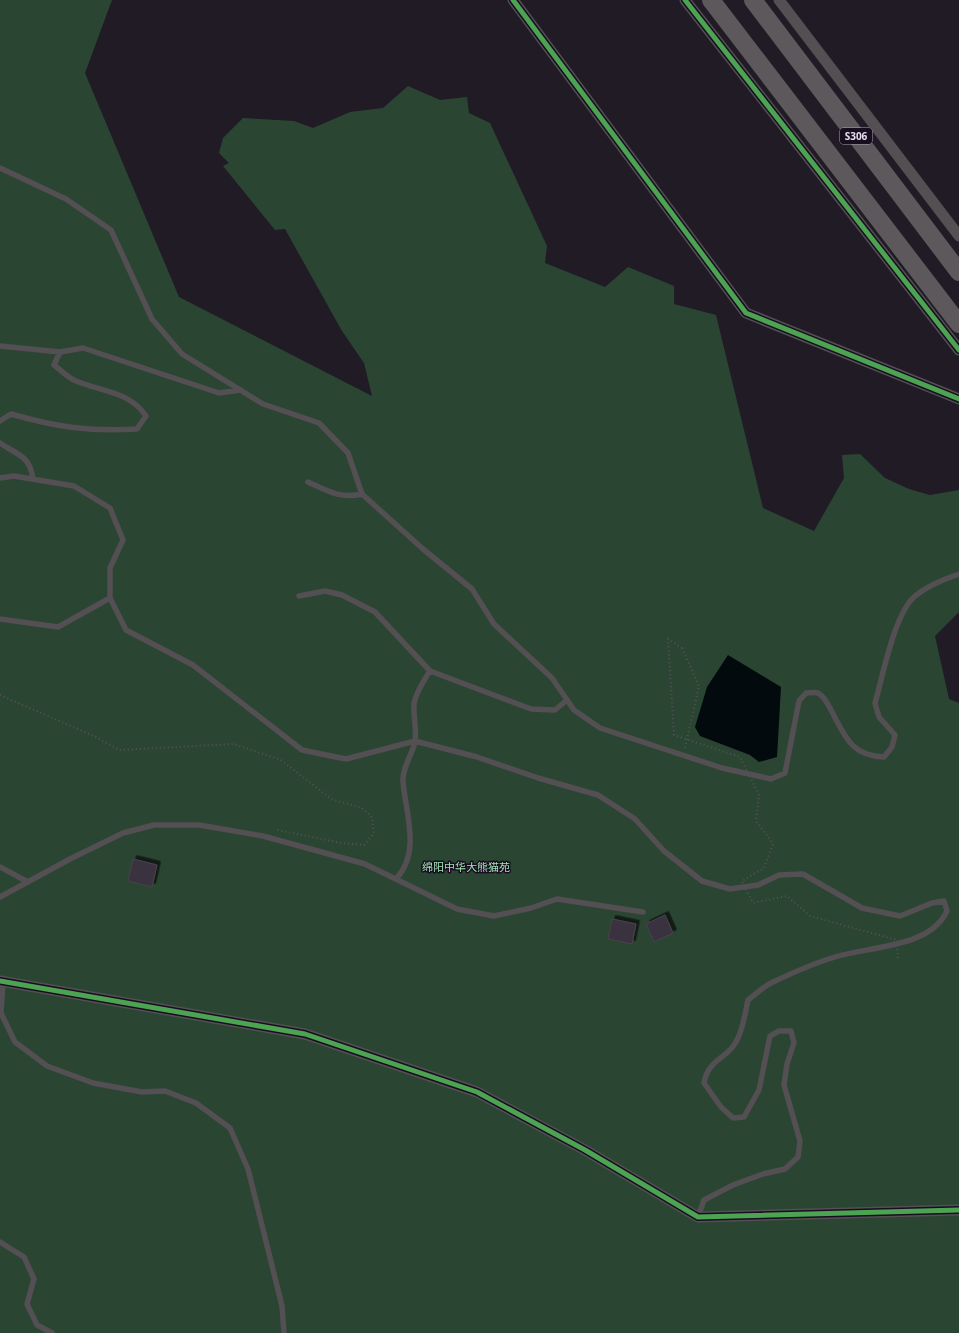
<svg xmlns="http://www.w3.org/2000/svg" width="959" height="1333" viewBox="0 0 959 1333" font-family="'Open Sans','Noto Sans SC',sans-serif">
  <defs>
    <filter id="shadow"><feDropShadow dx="3.5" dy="-3.5" stdDeviation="0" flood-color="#0009"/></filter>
  </defs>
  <rect width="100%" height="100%" fill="#211b26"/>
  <path fill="#2b4533" d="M0,0H112L85,73L179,297L372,396L364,363L342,331L285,229L275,230L223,166L229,163L219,153L223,138L243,118L294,121L313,128L350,112L383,108L408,86L440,100L467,97L469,113L490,123L547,246L545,263L605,287L628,267L674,286V304L716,315L763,508L814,531L844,478L842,455L860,454L885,478L909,489L930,495L959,490V612L935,636L949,699L959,703V1333H0Z"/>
  <path fill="#030a0e" d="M728,655L781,687L777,757L759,762L750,755L700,736L695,727L707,687Z"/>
  <path fill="#3a333f" stroke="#47424b" filter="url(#shadow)" d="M133,859L157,865L152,887L128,881Z
    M665,915L673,933L654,942L646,924Z
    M612,919L636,924L632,944L608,939Z"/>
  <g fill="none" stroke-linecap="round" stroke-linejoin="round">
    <path stroke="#565256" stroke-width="2" stroke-dasharray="1 3" stroke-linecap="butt" d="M682,648L699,686L685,748
      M0,695L96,737L119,750L234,744L281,760L331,799L362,808L372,817L374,833L364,845L342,843L277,830"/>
    <path stroke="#534f53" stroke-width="5.5" d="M0,168L66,199L111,230L152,319L182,354L263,404L319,423L348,453L362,494L423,549L472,589L494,624L552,678L574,710L600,728L722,768L771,779L785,773L799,701L806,693C809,693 815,692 818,693C824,696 828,704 831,710C845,736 851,756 884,757L892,747L895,735L879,717L875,703C883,676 894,614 915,596C927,586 944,579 959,574
      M0,346L60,352
      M0,421L11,414C56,427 90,432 137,429L146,416C129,391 102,392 76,381C68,378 61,370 54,365L60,352L83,348L219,393L241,390
      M0,443C17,455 30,455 33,479
      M0,478L14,476L74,486L110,508L123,540L110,568V598L126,630L193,665L302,750L346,759L415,741L477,757L538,778L598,795L635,819L664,851L702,881L730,889L758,885L779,875L803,874L862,908L900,916L932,903L944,901L947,911C930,948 870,946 835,957C815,963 792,973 773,982C764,986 756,994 748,1000C745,1014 743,1030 736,1042C727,1059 708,1059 704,1083L721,1107L733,1118L744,1117L759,1090L770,1036L779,1031H791L794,1043L787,1064L784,1085L800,1141L798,1157L785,1169L763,1174L733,1185L704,1200L698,1217
      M308,482C327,491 341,499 362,494
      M299,596L325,591L342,595L375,612L430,671L531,709L555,710L567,700
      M0,619L58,627L110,598
      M0,867L28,882
      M396,879C421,852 406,815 403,782C402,767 413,754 415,741C417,729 413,716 414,704C416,692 424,680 430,671
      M0,897L70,859L123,833L154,825H199L263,836L365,864L457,909L494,916L531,908L557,899L643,912
      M3,981L1,1013L15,1042L47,1066L93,1083L142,1092L165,1091L196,1103L230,1128L248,1169L282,1306L284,1333
      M0,1242L24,1257L34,1279L27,1304L37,1325L52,1333"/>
    <path stroke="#534f53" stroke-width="11" d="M513,0L746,313L959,399
      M685,0L959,350
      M779,0L959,236
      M0,981L305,1034L477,1092L585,1150L698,1217L959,1210"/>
    <path stroke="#5d585c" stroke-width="18" d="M711,0L959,324
      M753,0L959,272"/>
    <path stroke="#565256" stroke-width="2" stroke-dasharray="1 3" stroke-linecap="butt" d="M682,648L668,639L674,735L740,757L759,795L756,821L773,844L764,868L742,881L753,903L787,896L810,916L897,940L898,960"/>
    <defs>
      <path id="cycleway" d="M513,0L746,313L959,399
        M685,0L959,350
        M0,981L305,1034L477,1092L585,1150L698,1217L959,1210"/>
    </defs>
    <use href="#cycleway" stroke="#170e20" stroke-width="8"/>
    <use href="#cycleway" stroke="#4ca352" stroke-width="5"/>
  </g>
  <g text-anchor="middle" stroke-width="3" stroke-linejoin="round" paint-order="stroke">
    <rect fill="#170e20" stroke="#a7a0af" stroke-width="1" x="840" y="128" width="32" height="16" rx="3"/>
    <g font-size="10" font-weight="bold" fill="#e5deec">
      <text x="856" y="140">S306</text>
    </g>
    <g font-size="11" fill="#a2e2b2" stroke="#170e20">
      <text x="466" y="871">绵阳中华大熊猫苑</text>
    </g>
  </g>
</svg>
